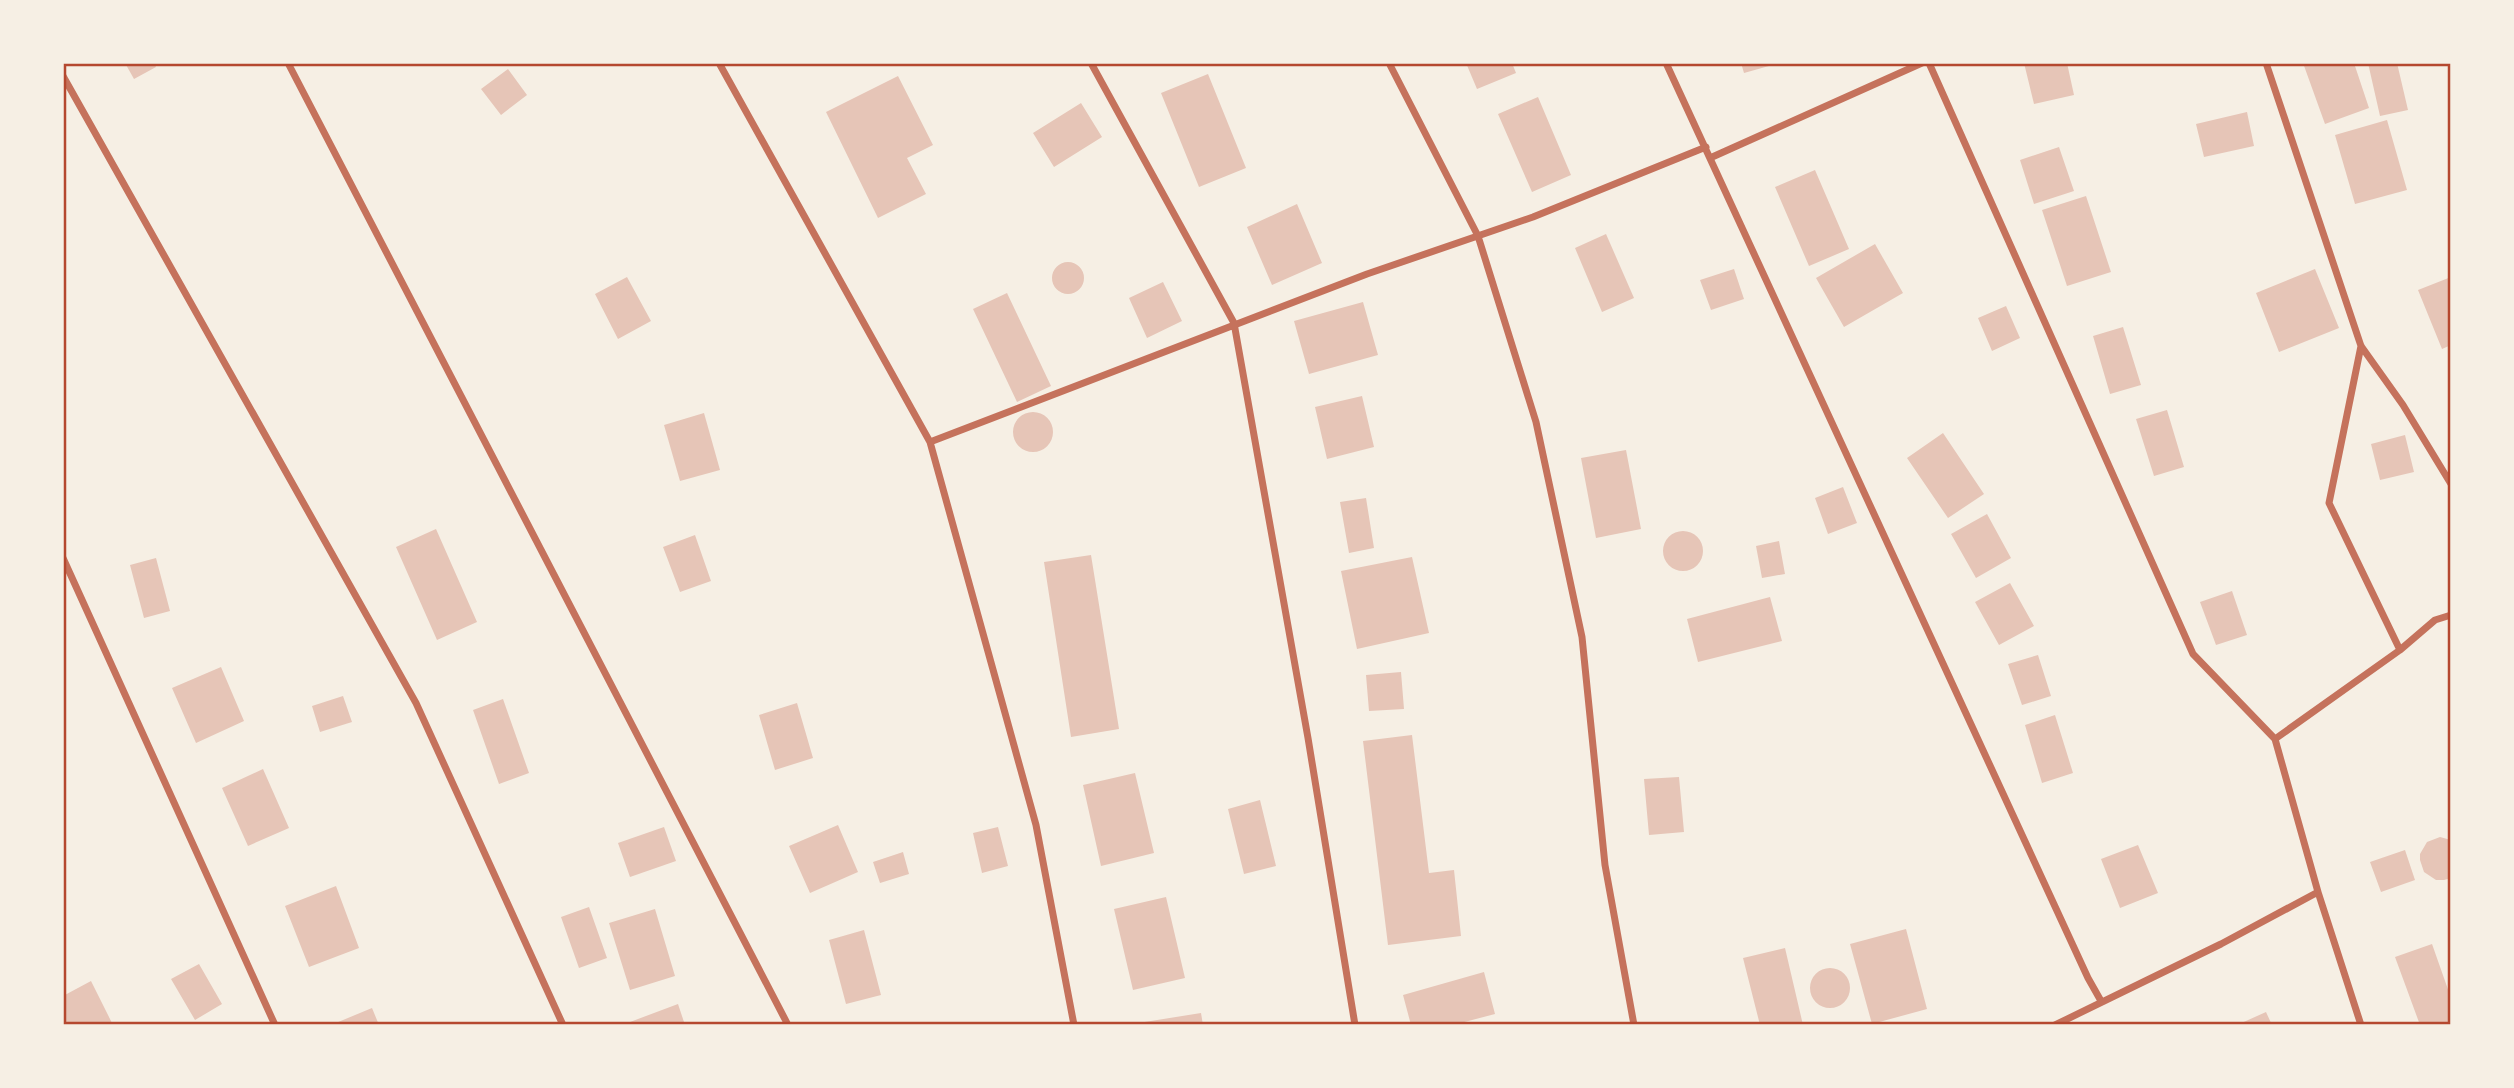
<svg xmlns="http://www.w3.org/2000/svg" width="2514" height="1088" viewBox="0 0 2514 1088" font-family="'Noto Sans',sans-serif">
  <rect width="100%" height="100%" fill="#f6efe4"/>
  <path fill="#e6c5b7" d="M125,63H154L156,67L134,79Z
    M1466,63H1512L1516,73L1477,89Z
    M1741,63H1776V64L1744,73Z
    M2024,63H2067L2074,95L2034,104Z
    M2303,63H2354L2369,108L2325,124Z
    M2368,63H2397L2408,110L2380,116Z
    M508,69L527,95L501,115L481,89Z
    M1208,74L1246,168L1199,187L1161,93Z
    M898,76L933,145L907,158L926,194L878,218L826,112Z
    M1538,97L1571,175L1532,192L1498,114Z
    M1081,103L1102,137L1054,167L1033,133Z
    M2247,112L2254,146L2204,157L2196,124Z
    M2387,120L2407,190L2355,204L2335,135Z
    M2059,147L2074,191L2034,204L2020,160Z
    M1815,170L1849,249L1809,266L1775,187Z
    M2086,196L2111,272L2067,286L2042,210Z
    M1297,204L1322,263L1272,285L1247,227Z
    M1606,234L1634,298L1602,312L1575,248Z
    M1875,244L1903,293L1844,327L1816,278Z
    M1052 278a16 16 0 1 1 32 0a16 16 0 1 1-32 0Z
    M1734,269L1744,299L1711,310L1700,280Z
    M2315,269L2339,328L2279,352L2256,293Z
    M627,277L651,321L618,339L595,294Z
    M2451,277V345L2442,349L2418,290Z
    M1163,282L1182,321L1147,338L1129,298Z
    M1007,293L1051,386L1017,402L973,309Z
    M1363,302L1378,355L1309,374L1294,321Z
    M2006,306L2020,338L1992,351L1978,318Z
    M2123,327L2141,385L2110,394L2093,336Z
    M1362,396L1374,447L1327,459L1315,407Z
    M2167,410L2184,467L2154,476L2136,419Z
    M1013 432a20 20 0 1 1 40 0a20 20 0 1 1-40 0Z
    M704,413L720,470L680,481L664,425Z
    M1943,433L1984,494L1948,518L1907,458Z
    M2405,435L2414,472L2380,480L2371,444Z
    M1626,450L1641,529L1596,538L1581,458Z
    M1843,487L1857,523L1828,534L1815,498Z
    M1366,498L1374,548L1349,553L1340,502Z
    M1987,514L2011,558L1976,578L1951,534Z
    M436,529L477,622L437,640L396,547Z
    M1663 551a20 20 0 1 1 40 0a20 20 0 1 1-40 0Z
    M695,535L711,581L680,592L663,547Z
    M1779,541L1785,574L1762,578L1756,546Z
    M1091,555L1119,729L1071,737L1044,562Z
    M1412,557L1429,633L1357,649L1341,571Z
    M156,558L170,611L144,618L130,565Z
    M2010,583L2034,626L1999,645L1975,602Z
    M2232,591L2247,635L2216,645L2200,602Z
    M1770,597L1782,641L1698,662L1687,619Z
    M2038,655L2051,696L2022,705L2008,664Z
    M221,667L244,721L196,743L172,688Z
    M1401,672L1404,709L1369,711L1366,675Z
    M343,696L352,722L320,732L312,706Z
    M503,699L529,773L499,784L473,710Z
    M797,703L813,758L775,770L759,715Z
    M2055,715L2073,773L2042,783L2025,725Z
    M1412,735L1429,873L1454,870L1461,936L1388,945L1363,741Z
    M263,769L289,828L248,846L222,788Z
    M1135,773L1154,853L1101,866L1083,785Z
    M1679,777L1684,832L1649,835L1644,779Z
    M1260,800L1276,866L1244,874L1228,809Z
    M838,825L858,872L810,893L789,846Z
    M664,827L676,861L630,877L618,843Z
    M998,827L1008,866L982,873L973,833Z
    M2440,837L2451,840V878L2444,880H2436L2424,872L2420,860V854L2427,842Z
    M2138,845L2158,893L2120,908L2101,859Z
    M2405,850L2415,880L2381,892L2370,862Z
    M903,852L909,874L880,883L873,862Z
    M336,886L359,948L309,967L285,906Z
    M1166,897L1185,978L1133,990L1114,909Z
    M589,907L607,958L579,968L561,917Z
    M655,909L675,976L630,990L609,923Z
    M1906,929L1927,1009L1872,1024L1850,944Z
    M864,930L881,995L846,1004L829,940Z
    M2432,944L2451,998V1025H2420L2395,957Z
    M1785,948L1803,1025H1760L1743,958Z
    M199,964L222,1004L195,1020L171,979Z
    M1810 988a20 20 0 1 1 40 0a20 20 0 1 1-40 0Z
    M1484,972L1495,1014L1453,1025H1411L1403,995Z
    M91,981L113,1025H63V996Z
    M678,1004L685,1025H622Z
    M372,1008L379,1025H331Z
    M2266,1012L2272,1025H2237Z
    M1201,1013L1203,1025H1132V1024Z"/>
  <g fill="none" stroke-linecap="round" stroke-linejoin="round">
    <path stroke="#c5725c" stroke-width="7" d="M288,63L788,1025
      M719,63L930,442L1036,825L1074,1025
      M1091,63L1234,323L1308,738L1355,1025
      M1389,63L1478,236L1536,422L1582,637L1605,865L1634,1025
      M1666,63L2088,978L2101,1001
      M1929,63L2193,654L2275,739
      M2266,63L2361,346L2403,405L2451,484
      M63,76L416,703L563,1025
      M1710,158L1922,63
      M2361,346L2329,503L2400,650
      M930,442L1367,274L1533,217L1706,147
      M63,558L275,1025
      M2318,892L2361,1025
      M2055,1025L2221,944L2318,892L2275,739L2400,650L2435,620L2451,615"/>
  </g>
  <rect width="2514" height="1088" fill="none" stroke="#f6efe4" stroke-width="130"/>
  <rect x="65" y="65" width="2384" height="958" fill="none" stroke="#b5482f" stroke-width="2.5"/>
</svg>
